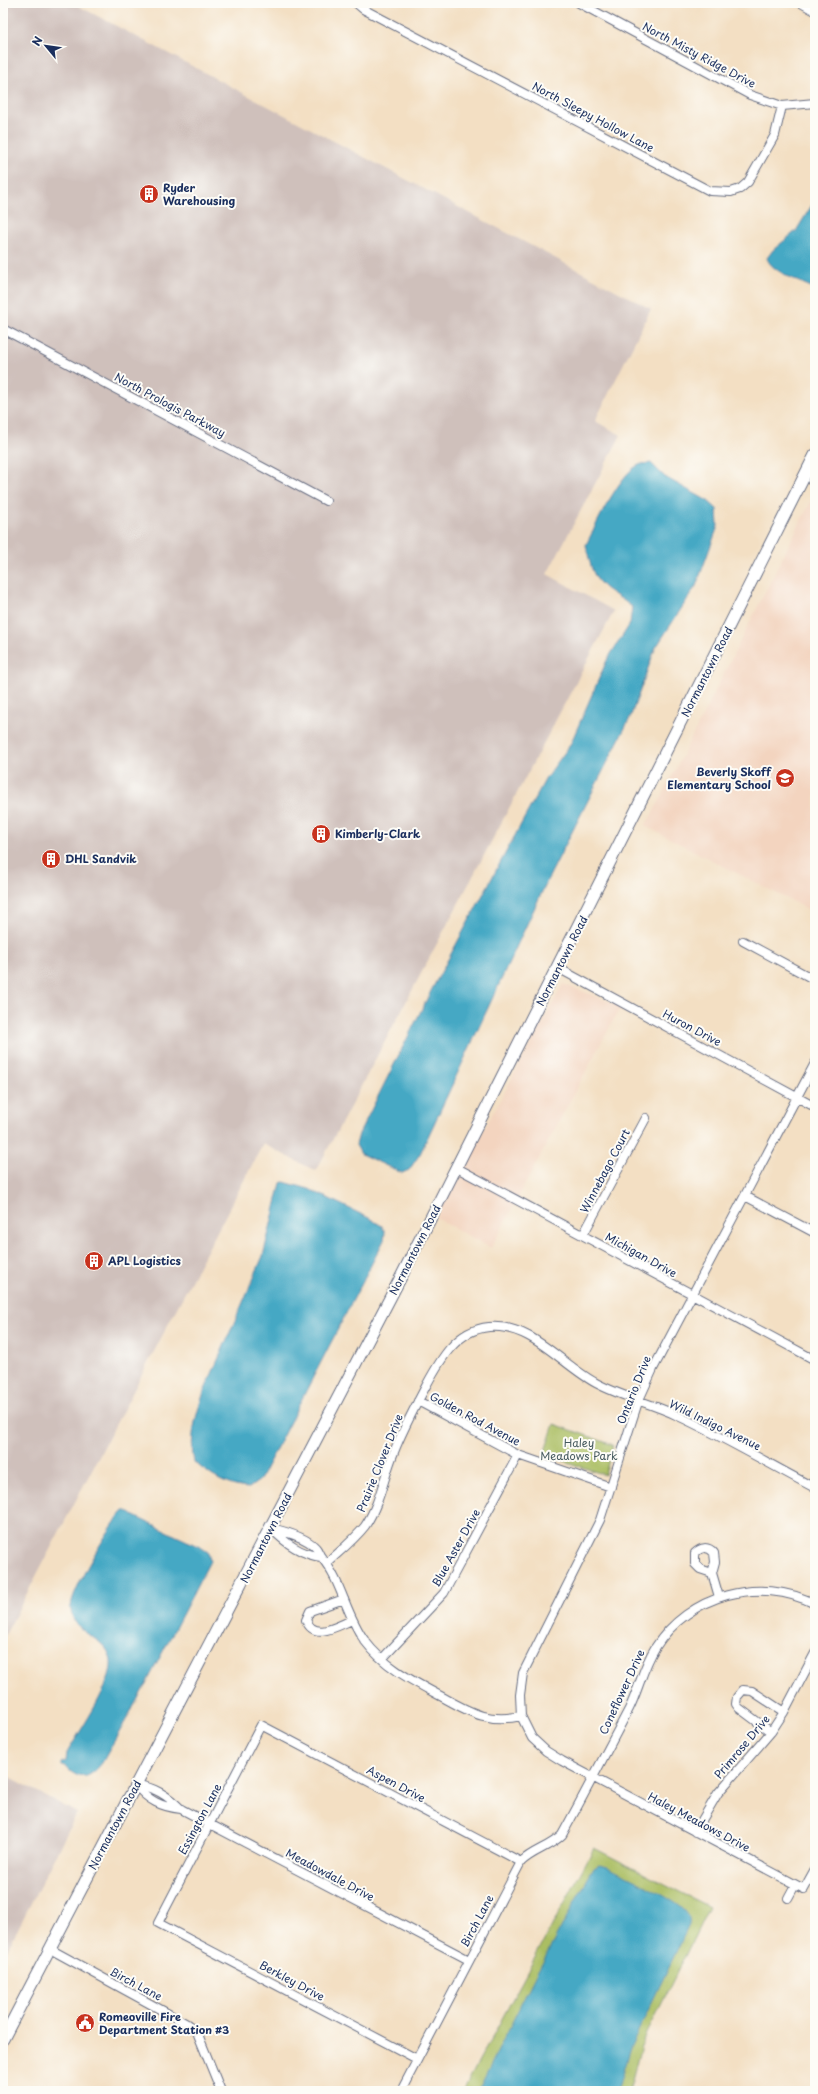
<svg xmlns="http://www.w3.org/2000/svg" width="818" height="2094" viewBox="0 0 818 2094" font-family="'Playpen Sans',sans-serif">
  <rect width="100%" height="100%" fill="#fdfcf7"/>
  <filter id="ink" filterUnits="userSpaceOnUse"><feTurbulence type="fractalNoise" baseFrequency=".025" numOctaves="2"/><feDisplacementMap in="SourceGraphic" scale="8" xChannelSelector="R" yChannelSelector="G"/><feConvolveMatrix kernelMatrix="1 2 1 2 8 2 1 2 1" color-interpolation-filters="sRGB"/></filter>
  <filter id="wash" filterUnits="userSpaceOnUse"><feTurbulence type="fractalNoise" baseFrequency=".012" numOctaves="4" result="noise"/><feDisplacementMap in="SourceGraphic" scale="16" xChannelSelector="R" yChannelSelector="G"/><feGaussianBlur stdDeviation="0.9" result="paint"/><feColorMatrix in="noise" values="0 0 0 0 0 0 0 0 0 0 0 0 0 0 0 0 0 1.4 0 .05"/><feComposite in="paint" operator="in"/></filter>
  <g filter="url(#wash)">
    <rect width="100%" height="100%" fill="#f3dfc3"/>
    <path fill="#f3d4bf" d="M815,493V913L645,826L659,802Z
      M563,984L621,1006L491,1248L436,1218Z"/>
    <path fill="#cfc0bb" d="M3,3H73L651,309L595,421L621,435L547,574L614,611L316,1171L263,1144L3,1639Z
      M3,1773L77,1813L3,1958Z"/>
    <path fill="#aabe62" stroke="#627660" d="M554,1424L613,1445L605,1475L544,1454Z
      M594,1848L709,1907L641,2046L629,2091H463Z"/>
    <path fill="#45a8c4" stroke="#306c91" d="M815,200V289C802,282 771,272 767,258L773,250L796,231Z
      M651,463L665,477L708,501L717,509L718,526L696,586L655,649L630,718L548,879L420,1154L409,1170L402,1173L361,1154L356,1145L359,1134L432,989L546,778L570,745L607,660L630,624L632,607C623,599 607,591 601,584C591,574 589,558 586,545C595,527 620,472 639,465C642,463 648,464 651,463Z
      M284,1182L309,1189L369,1218L382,1226L385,1232L384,1240L260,1480L249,1488C227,1487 211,1476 194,1462C189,1438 196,1415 204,1392L263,1256L281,1183Z
      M124,1511H127L134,1516L202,1548L208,1552L210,1561L145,1686L102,1763C92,1775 84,1782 70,1771C67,1768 67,1767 62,1766V1763L66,1761L67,1753C79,1732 109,1689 111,1666C113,1640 82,1638 73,1618C72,1615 70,1609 71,1606C72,1590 111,1523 124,1511Z
      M599,1865L608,1867C625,1876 674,1898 685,1911C689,1916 690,1919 689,1925L630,2048L617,2091H478L536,1974L588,1878L594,1868Z"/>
  </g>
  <g filter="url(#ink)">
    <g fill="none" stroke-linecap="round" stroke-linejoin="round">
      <defs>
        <path id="street" d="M356,3L363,9L710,191L731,192L740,189L748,182L775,135L782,106
          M579,3L750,95L782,106L815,103
          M801,3L815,11
          M3,329L326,501
          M743,941L815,980
          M558,968L815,1107
          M815,1063L653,1369L638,1402L600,1520L523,1673L520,1695L521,1716L532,1738L546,1751L562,1761L804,1889L815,1869
          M457,1168L815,1360
          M745,1196L815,1233
          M583,1235L646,1118
          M418,1401L518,1455L611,1487
          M271,1528C284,1531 307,1538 316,1548C318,1550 319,1555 322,1558C342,1582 346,1616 365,1641C386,1669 417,1683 446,1699C473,1714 490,1723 521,1716
          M271,1528C285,1543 300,1554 321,1557
          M327,1563C340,1551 354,1540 365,1526C380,1504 384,1476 394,1452C403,1429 415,1407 426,1386C440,1360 456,1330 489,1327C531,1323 562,1365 596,1383C622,1397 650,1403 676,1415C724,1437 769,1464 815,1488
          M712,1573L700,1569L695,1564V1553C701,1547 708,1546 714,1553L715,1562L712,1573L719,1597
          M344,1599L310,1611L306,1620C314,1641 337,1626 352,1620
          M382,1659L444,1593L518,1455
          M771,1732L739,1708L736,1704L737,1697L743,1690L752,1691L784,1712
          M136,1785C155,1787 168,1796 181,1809L469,1960
          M136,1785C148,1801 162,1807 181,1809
          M695,1832L718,1793L771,1732L784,1712L815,1653
          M788,1898L795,1885
          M50,1949L187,2024L197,2032L221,2091
          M417,2059L158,1923L261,1725L521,1862
          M401,2091L521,1862C533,1850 550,1847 562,1835C585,1793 607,1751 629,1709C639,1689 643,1667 655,1648C688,1595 760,1575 815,1604"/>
        <path id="secondary" d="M3,2039L402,1275L815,455"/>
      </defs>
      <use href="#street" stroke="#676d81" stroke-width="10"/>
      <use href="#secondary" stroke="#676d81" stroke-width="13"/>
      <use href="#street" stroke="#fff" stroke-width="8"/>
      <use href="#secondary" stroke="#fff" stroke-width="11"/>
    </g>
  </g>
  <defs>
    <symbol id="building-disc" viewBox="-11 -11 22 22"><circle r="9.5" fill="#c8321e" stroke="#fdfcf7"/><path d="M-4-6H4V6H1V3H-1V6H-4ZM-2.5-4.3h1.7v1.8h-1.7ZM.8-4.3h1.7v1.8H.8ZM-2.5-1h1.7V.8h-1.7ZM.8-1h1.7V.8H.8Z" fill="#fff"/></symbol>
    <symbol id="school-disc" viewBox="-11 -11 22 22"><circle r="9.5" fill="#c8321e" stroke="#fdfcf7"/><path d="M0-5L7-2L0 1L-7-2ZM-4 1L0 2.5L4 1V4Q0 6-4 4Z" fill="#fff"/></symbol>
    <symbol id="civic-disc" viewBox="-11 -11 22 22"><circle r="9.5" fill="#c8321e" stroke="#fdfcf7"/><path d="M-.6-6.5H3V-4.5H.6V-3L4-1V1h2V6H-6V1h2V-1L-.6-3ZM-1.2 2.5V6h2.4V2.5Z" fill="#fff"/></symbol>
  </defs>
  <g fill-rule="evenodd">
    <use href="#building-disc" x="138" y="183" width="22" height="22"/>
    <use href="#school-disc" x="774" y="767" width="22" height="22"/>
    <use href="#building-disc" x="310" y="823" width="22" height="22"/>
    <use href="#building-disc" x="40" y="848" width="22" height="22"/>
    <use href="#building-disc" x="83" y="1250" width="22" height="22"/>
    <use href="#civic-disc" x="74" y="2012" width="22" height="22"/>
  </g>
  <g text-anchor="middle" stroke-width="4" stroke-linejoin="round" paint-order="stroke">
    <g font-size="11" fill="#1b2f5e" stroke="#fdfcf7">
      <text transform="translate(699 55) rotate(28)" y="4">North Misty Ridge Drive</text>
      <text transform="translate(593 117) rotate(28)" y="4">North Sleepy Hollow Lane</text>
      <text transform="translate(170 405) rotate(28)" y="4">North Prologis Parkway</text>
      <text transform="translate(707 672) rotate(-63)" y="4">Normantown Road</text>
      <text transform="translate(562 961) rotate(-63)" y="4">Normantown Road</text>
      <text transform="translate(692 1028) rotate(28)" y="4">Huron Drive</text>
      <text transform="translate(605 1171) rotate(-62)" y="4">Winnebago Court</text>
      <text transform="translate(415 1250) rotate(-63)" y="4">Normantown Road</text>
      <text transform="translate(641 1255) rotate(29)" y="4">Michigan Drive</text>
      <text transform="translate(634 1390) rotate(-68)" y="4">Ontario Drive</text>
      <text transform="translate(475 1419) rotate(28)" y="4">Golden Rod Avenue</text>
      <text transform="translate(715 1425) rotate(26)" y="4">Wild Indigo Avenue</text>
      <text transform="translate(380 1463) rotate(-68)" y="4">Prairie Clover Drive</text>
      <text transform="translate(266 1538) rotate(-63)" y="4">Normantown Road</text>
      <text transform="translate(456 1548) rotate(-61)" y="4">Blue Aster Drive</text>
      <text transform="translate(622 1692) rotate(-65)" y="4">Coneflower Drive</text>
      <text transform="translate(742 1747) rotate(-50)" y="4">Primrose Drive</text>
      <text transform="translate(396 1784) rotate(28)" y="4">Aspen Drive</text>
      <text transform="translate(200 1819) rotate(-62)" y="4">Essington Lane</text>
      <text transform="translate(699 1822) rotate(28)" y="4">Haley Meadows Drive</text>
      <text transform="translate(115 1825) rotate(-62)" y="4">Normantown Road</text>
      <text transform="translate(330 1875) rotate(28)" y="4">Meadowdale Drive</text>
      <text transform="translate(477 1921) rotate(-62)" y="4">Birch Lane</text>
      <text transform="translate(292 1981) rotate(28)" y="4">Berkley Drive</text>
      <text transform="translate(136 1984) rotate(28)" y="4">Birch Lane</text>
    </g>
    <g font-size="11" font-weight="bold" fill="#1b2f5e" stroke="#fdfcf7" text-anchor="start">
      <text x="163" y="192">Ryder<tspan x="163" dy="13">Warehousing</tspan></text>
      <text x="771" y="776" text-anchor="end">Beverly Skoff<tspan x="771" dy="13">Elementary School</tspan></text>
      <text x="335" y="838">Kimberly-Clark</text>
      <text x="65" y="863">DHL Sandvik</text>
      <text x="108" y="1265">APL Logistics</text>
      <text x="99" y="2021">Romeoville Fire<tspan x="99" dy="13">Department Station #3</tspan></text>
    </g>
    <g font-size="11" fill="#465a5f" stroke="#fdfcf7">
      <text x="579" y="1447">Haley<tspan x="579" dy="13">Meadows Park</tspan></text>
    </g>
  </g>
  <rect width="818" height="2094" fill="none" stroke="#fdfcf7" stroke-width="16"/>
  <g transform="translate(46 46) rotate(299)" stroke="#fdfcf7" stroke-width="3" paint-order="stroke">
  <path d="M0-3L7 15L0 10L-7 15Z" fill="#1b2f5e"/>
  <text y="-6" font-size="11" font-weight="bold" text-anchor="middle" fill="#1b2f5e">N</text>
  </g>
</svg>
